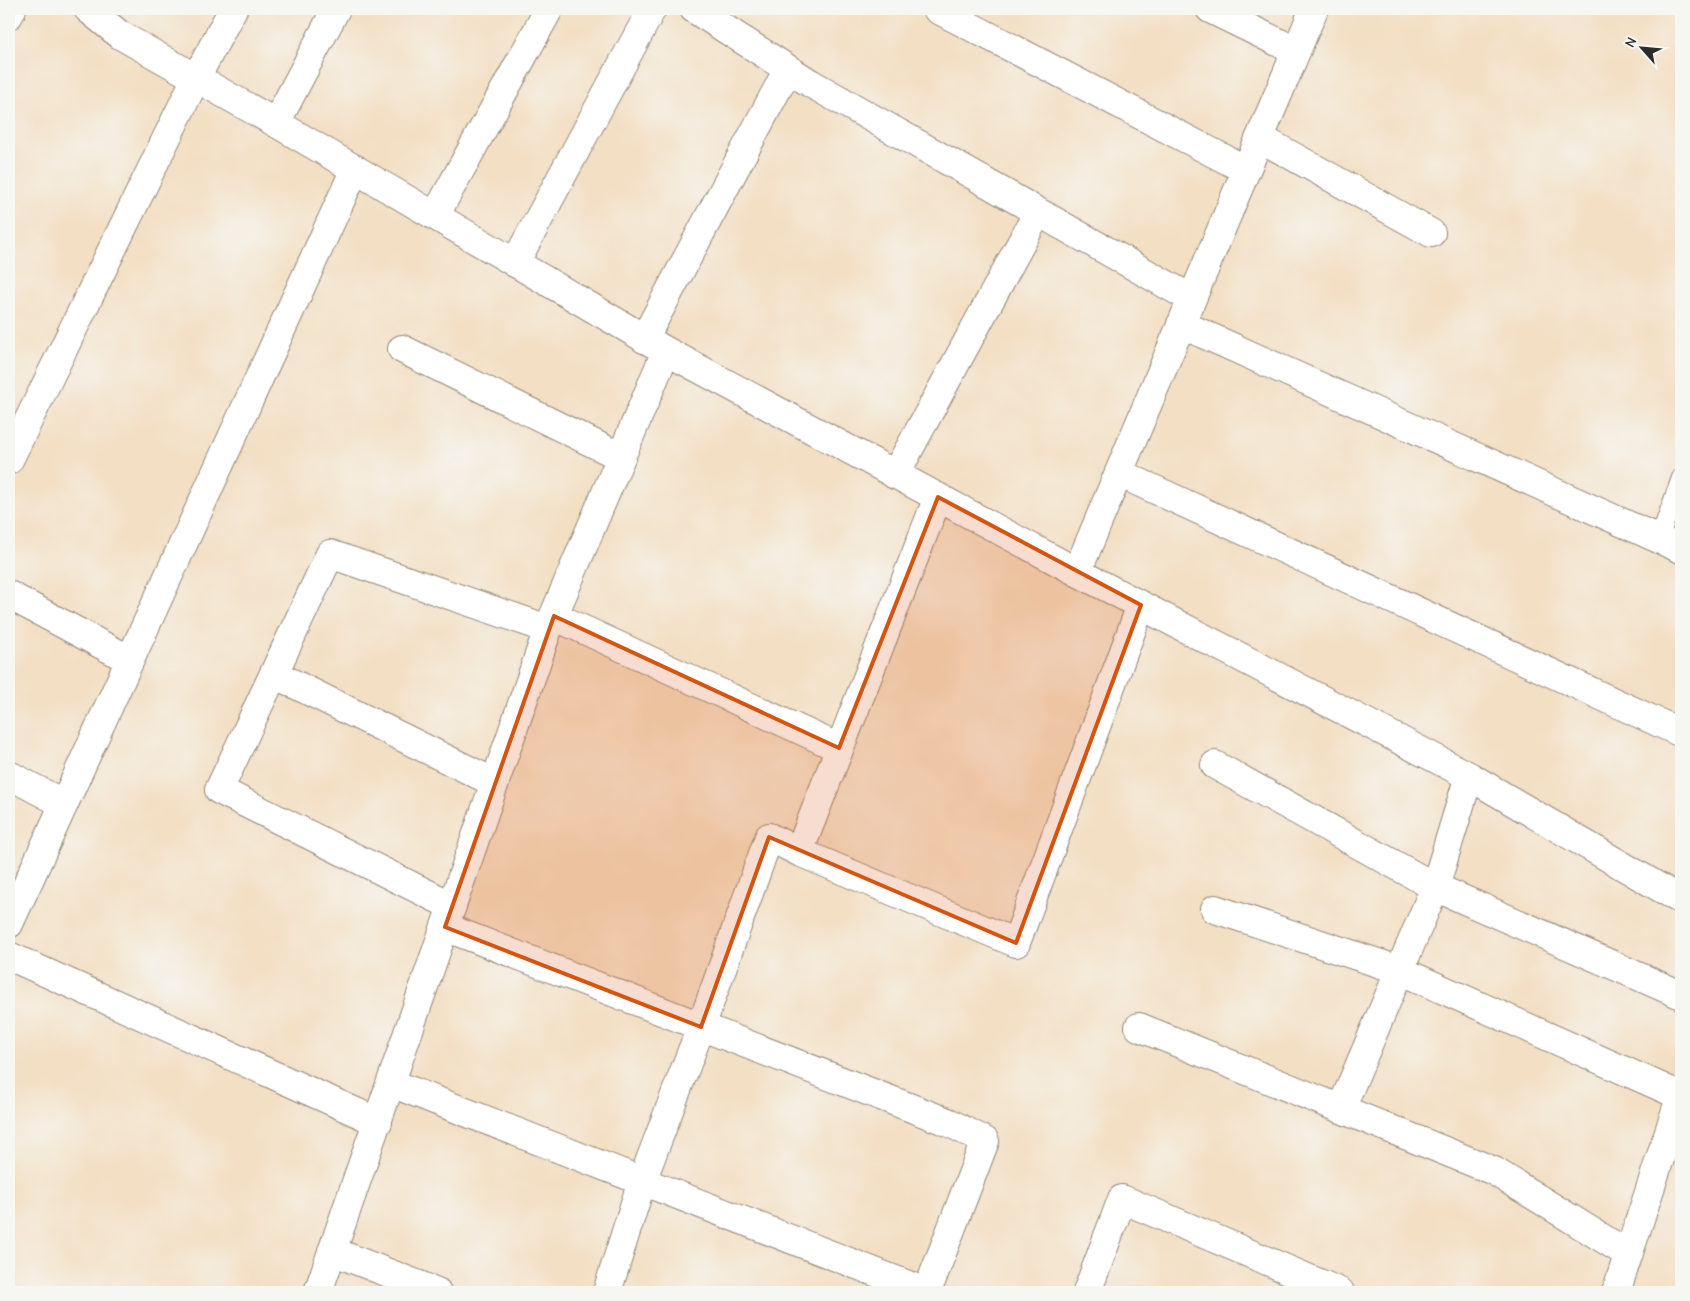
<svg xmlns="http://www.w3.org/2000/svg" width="1690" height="1301" viewBox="0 0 1690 1301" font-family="'Comic Neue',sans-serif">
  <rect width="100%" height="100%" fill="#f6f6f2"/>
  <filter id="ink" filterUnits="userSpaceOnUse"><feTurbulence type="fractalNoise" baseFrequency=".02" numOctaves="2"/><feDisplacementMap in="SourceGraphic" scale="10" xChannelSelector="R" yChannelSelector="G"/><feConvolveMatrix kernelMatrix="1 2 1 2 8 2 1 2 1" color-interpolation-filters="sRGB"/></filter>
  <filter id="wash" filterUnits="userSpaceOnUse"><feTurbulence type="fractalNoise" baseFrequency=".0096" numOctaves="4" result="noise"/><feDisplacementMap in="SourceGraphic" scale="20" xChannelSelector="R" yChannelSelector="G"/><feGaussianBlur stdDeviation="1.12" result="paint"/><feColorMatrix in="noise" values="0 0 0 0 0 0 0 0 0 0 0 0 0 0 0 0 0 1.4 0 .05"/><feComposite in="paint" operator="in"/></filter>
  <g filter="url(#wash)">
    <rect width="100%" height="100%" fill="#f3dfc3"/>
  </g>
  <g filter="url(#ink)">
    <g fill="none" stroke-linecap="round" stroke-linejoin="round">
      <defs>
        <path id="service" d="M1659,539L1681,478"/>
        <path id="minor" d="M694,9L810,83L1192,299
          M937,9L1246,170
          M1210,9L1296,51
          M9,15L12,9
          M276,123L336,9
          M1260,138L1431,233
          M435,216L549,9
          M515,263L652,9
          M1181,324L1681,549
          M644,339L788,69
          M402,349L621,457
          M666,351L1077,572L1469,776L1681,900
          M9,460L196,78L233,9
          M1119,473L1681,733
          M895,475L1038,212
          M1077,572L1314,9
          M9,595L130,660
          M554,616L839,748
          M274,674L495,783
          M1215,765L1435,887L1681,995
          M9,775L64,804
          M799,852L938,497
          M452,906L219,790L330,554L548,629
          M1215,909L1399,970L1681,1096
          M9,924L355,169
          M445,927L950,1123L985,1141L927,1292
          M9,956L378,1122
          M1139,1027L1494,1171L1628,1254
          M391,1083L926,1292
          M1341,1109L1435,887L1469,776
          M332,1251L437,1292
          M607,1292L642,1181L701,1027L769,837L799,852L1016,943L1141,605
          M1087,1292L1122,1199L1340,1292
          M1616,1292L1681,1095"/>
        <path id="tertiary" d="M88,9L120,35L276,123L666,351L548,629L318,1292"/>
      </defs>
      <use href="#service" stroke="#8f8577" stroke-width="20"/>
      <use href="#minor" stroke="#8f8577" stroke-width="30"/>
      <use href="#tertiary" stroke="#8f8577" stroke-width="30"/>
      <use href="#service" stroke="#fff" stroke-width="18"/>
      <use href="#minor" stroke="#fff" stroke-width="28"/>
      <use href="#tertiary" stroke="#fff" stroke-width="28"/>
    </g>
  </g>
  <path fill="#d5540f" fill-opacity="0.2" stroke="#d5540f" stroke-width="4" stroke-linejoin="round" d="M938,497L1141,605L1016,943L769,837L701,1027L445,927L554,616L839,748Z"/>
  <rect width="1690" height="1301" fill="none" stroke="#f6f6f2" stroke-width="30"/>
  <g transform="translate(1642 48) rotate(297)" stroke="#f6f6f2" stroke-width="4" paint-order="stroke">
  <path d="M0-4L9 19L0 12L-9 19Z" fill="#2b2b2b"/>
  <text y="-8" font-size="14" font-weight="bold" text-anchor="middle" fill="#2b2b2b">N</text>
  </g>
</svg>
